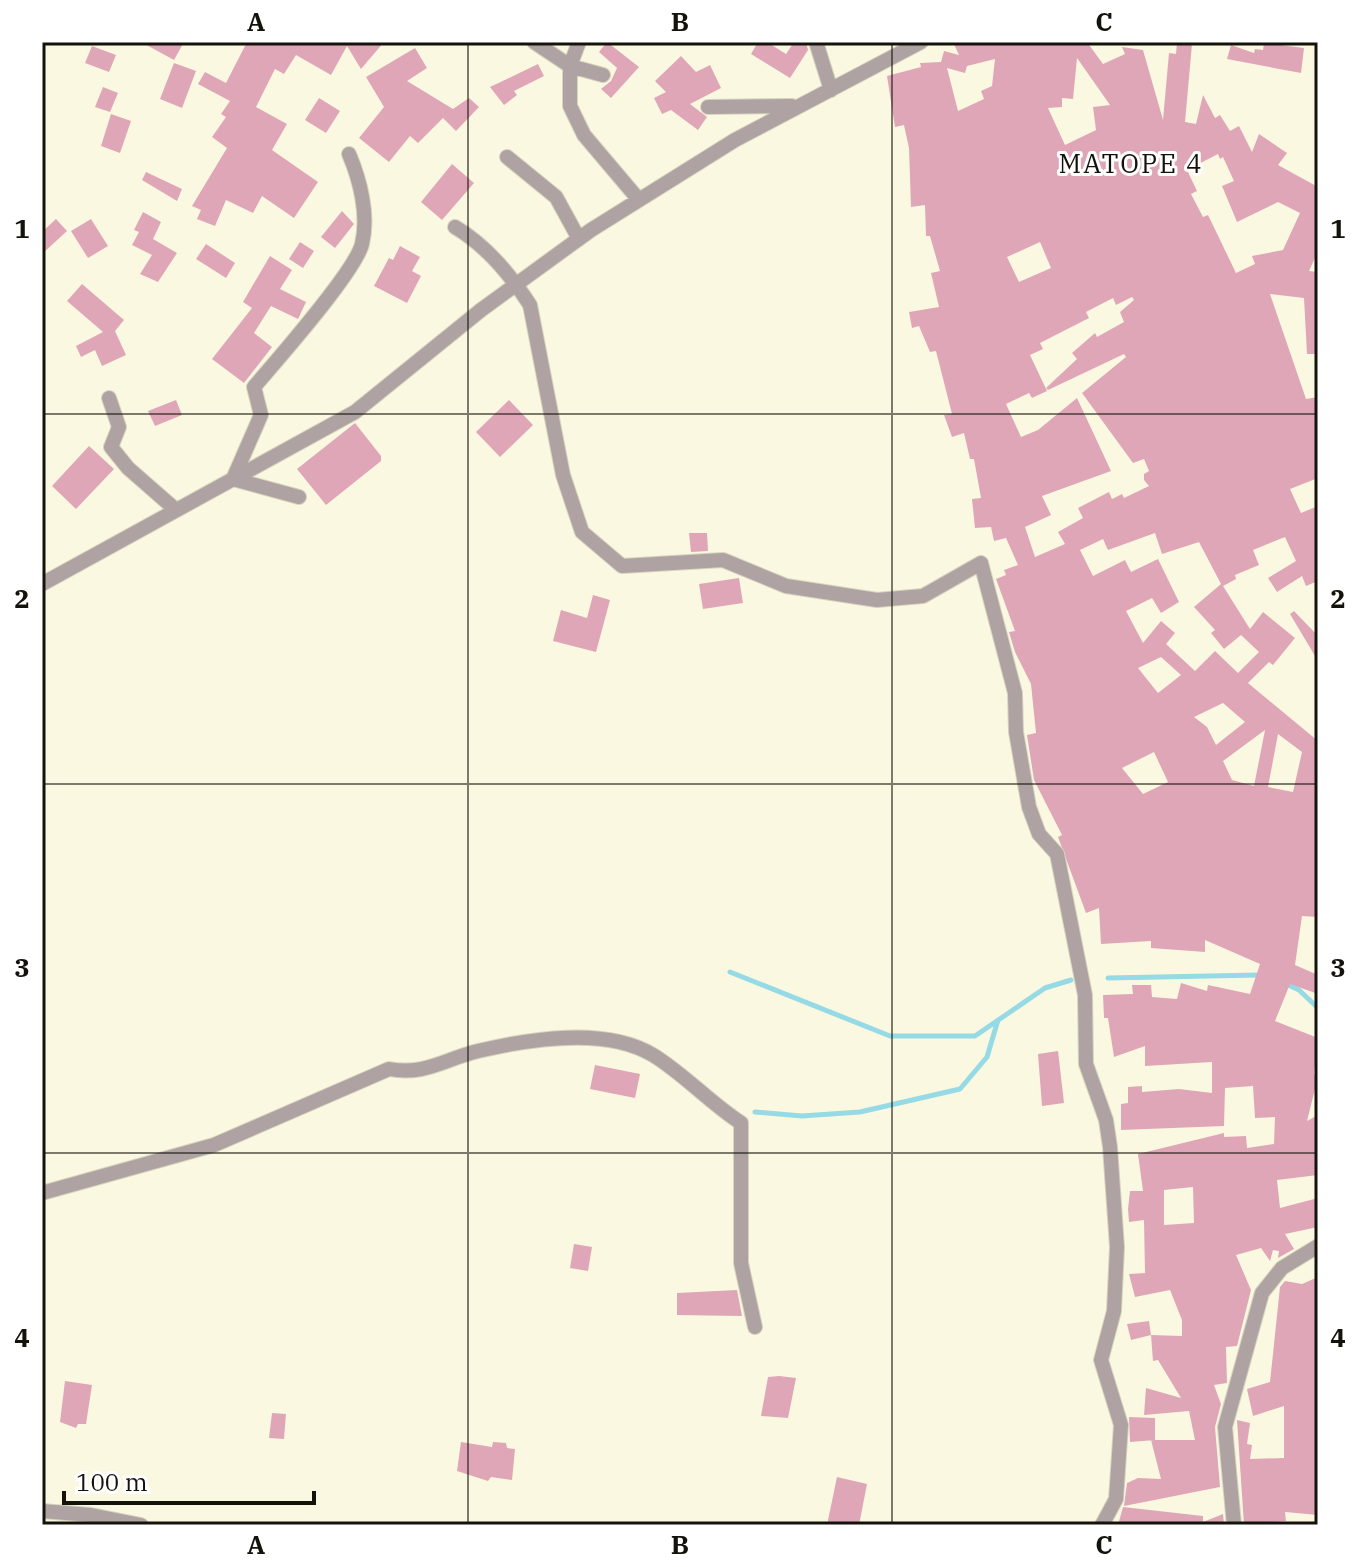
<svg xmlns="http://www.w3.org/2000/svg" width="1360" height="1567" viewBox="0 0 1360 1567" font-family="'IBM Plex Serif',serif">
  <rect width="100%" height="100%" fill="#fbf8e1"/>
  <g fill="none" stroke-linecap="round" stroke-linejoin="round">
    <path stroke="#95dae4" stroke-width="5" d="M730,972L890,1036H975L1045,988L1071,980
      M1108,978L1259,975
      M1284,983L1299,990L1318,1008
      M755,1112L802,1116L860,1112L960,1089L987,1057L998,1020"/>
  </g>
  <path fill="#dfa6b8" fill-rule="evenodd" d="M141,42H184L174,60Z
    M247,42H384L361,69L347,46L331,75L296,55L284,74L275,69L256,107L287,124L272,150L318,182L294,218L262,196L253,213L226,200L215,226L197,219L201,210L192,206L227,148L212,137L226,117L221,114L230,101L198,84L205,72L226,83Z
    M607,42L639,67L611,98L601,89L611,81L617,68L599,52Z
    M758,42H767L786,54L794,42H806L808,50L790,78L751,54Z
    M953,42H1087L1103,64L1125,54L1122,47L1143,50L1163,120L1169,53L1176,54L1177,42L1192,44L1185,122L1196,124L1203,95L1215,118L1220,115L1230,131L1239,126L1252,152L1259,134L1287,153L1278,165L1318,187V251L1309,271L1318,272V354H1307L1304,298L1270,294L1306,399L1318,397V478L1290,489L1301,513L1318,506V581L1306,586L1302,576L1277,592L1268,578L1296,561L1285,537L1253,550L1259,565L1235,575L1236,579L1223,586L1250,629L1263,612L1295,638L1273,665L1269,662L1248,683L1318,741V917L1302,916L1295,965L1318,975V994L1290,984L1275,1021L1318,1038L1314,1074L1318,1077L1307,1121L1318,1115V1175L1277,1180L1280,1208L1318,1198V1227L1285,1234L1294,1249L1278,1258L1279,1251L1273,1250L1270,1261L1261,1248L1236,1255L1251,1290L1237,1346L1226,1347L1227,1383L1214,1385L1221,1404L1215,1427L1220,1487L1124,1506L1127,1483L1138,1478L1161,1479L1151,1440H1195L1189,1411L1144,1415L1146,1388L1181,1398L1158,1360L1153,1361L1151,1335L1182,1336V1320L1170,1290L1135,1297L1129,1274L1145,1273L1144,1220L1129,1222L1128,1209L1130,1191H1143L1138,1154L1224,1133V1137L1246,1136L1247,1148L1274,1144L1275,1117L1255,1118L1253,1086L1225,1088L1224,1126L1121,1130V1104L1128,1103V1087L1142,1086V1092L1179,1089L1212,1093V1062L1145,1066V1046L1114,1057L1108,1018H1104L1103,995L1133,994L1132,985H1151L1152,997L1177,999L1181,983L1207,991L1208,985L1250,994L1260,964L1205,940V952L1151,948V941L1101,944L1099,908L1086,913L1058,837L1062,835L1034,780L1027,735L1036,733L1031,684L1015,652L1009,632L1015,631L996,579L1006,575L1004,570L1018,565L1006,538L994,541L991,527L975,528L972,499L981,498L974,459H970L964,433L952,437L944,415L952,414L936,351L930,352L919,326L912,328L909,312L939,307L931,273L940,271L930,236H926L925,205L911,207L909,148L904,125L895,127L887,76L921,67L920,63L941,62L944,51L959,55ZM1077,58L1110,105L1093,107L1096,130L1065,145L1048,108L1062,107V98L1073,99ZM995,59L992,86L981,91L984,99L958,111L947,68L965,73L967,66ZM1218,154L1220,159L1223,157L1234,181L1222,186L1237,222L1278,202L1300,213L1283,250L1252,256L1255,264L1236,273L1208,215L1203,217L1191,194L1197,191L1187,170ZM1040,242L1051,268L1019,282L1007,257ZM1132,297L1134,300L1120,312L1124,322L1097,337L1095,333L1072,353L1077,359L1046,388L1048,390L1124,354L1126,357L1082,393L1133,463L1144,459L1149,471L1144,474V480L1149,486L1124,498L1122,494L1112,499L1109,492L1078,508L1083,518L1058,532L1065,544L1035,557L1025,527L1051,515L1042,496L1111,471L1077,398L1038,430L1021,437L1006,404L1029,393L1032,398L1047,391L1030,355L1043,349L1040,343L1089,318L1086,312L1113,298L1116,305ZM1155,533L1162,554L1199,542L1221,584L1194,607L1215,630L1211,633L1224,649L1241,635L1259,652L1238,673L1215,651L1195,671L1166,644L1175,633L1161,621L1143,643L1126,611L1152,598L1161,613L1179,602L1158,559L1131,572L1125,560L1093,576L1080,550L1103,539L1108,550ZM1161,657L1181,675L1158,693L1138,668ZM1223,703L1245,722L1216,745L1207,727L1194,717ZM1265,730L1254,786L1232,780L1223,761ZM1278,734L1302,752L1293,792L1268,787ZM1154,752L1168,782L1143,794L1122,768ZM1193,1187L1194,1223L1164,1225V1190Z
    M1264,43L1304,48L1301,73L1227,59L1231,45L1254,53L1255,49L1263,50Z
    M92,46L116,55L109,72L85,63Z
    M415,48L427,68L407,81L453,109L469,98L479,107L456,131L443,118L418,143L410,136L389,162L359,138L384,107L366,77Z
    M681,56L696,72L710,65L721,88L690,104L707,117L698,130L671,110L662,114L654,98L666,92L655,81Z
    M174,63L196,71L182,108L160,99Z
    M538,64L544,76L514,91L517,95L504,105L490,87Z
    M103,87L118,93L110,112L95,107Z
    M319,98L340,111L326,133L305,120Z
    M111,114L131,121L120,153L101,146Z
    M452,164L474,183L442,220L421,202Z
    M146,172L182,189L177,201L142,180Z
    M342,211L354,224L335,248L321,237Z
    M143,212L161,222L153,239L177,253L158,282L140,274L152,255L132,245L139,232L134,230Z
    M56,219L67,231L42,254V232Z
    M91,219L108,246L88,258L71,231Z
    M300,242L314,251L303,268L289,259Z
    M206,244L235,263L226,278L196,259Z
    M400,246L420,257L412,271L421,276L407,303L374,286L389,258L393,260Z
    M270,256L292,270L280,289L306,302L298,319L271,306L254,333L272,347L244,383L212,359L252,308L243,302Z
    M82,284L124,320L115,331L126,355L102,366L95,350L81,357L76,346L103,332L67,301Z
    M176,400L182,415L155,426L148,411Z
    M509,400L533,425L500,457L476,432Z
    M355,423L381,456V461L326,505L297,469Z
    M89,446L114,469L76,509L52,486Z
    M689,533H707L708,551L691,552Z
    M739,578L743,603L703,609L699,584Z
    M593,595L610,600L596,652L553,641L561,610L587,618Z
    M1294,611L1318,636V661L1290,614Z
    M1058,1051L1064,1103L1042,1106L1038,1054Z
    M595,1065L640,1074L635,1098L590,1089Z
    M574,1244L592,1247L588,1271L570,1268Z
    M1318,1277V1515L1285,1512L1286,1521L1244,1525L1237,1420L1250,1423L1247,1444L1252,1445L1250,1459L1284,1458V1406L1253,1416L1247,1389L1270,1382L1280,1287L1285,1281L1302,1284Z
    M737,1290L742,1316L677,1315V1293Z
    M1149,1321L1151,1335L1131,1340L1127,1324Z
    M779,1376L796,1378L788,1418L761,1416L768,1377Z
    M65,1381L92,1385L86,1424H78L76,1428L60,1422Z
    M272,1413L286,1414L284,1439L269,1438Z
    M1129,1417L1155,1418V1440L1130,1442Z
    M461,1442L492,1447L493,1442L506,1443L507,1448L515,1449L512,1480L491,1477L488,1481L457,1471Z
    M837,1477L867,1484L859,1525H827Z
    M1123,1507L1203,1516V1522L1223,1514L1224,1525H1118Z"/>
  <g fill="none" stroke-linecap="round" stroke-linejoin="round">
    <defs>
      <path id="minor" d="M534,42L570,66V106L584,135L639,200
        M579,42L570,66L603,75
        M816,42L831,90
        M708,107L792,106
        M507,157L556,197L579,239
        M455,227C487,246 510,274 530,305L563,475L582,532L622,566L723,560L786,586L877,600L923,596L981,563L1015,693L1016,732L1029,807L1039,834L1057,854L1085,995L1086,1064L1106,1120L1110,1147L1117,1247L1114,1311L1101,1360L1121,1425L1116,1499L1102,1525
        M109,398L119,427L111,447L128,468L176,510
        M299,497L233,479L261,415L254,387C277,360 355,272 362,244C369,215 360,180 349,154
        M42,584L355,412L481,310L591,230L735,140L921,42
        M42,1193L214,1145L389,1069C424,1076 445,1059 478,1051C529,1039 605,1026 653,1055C684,1074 710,1103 741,1123V1263L755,1327
        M42,1511L91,1515L141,1525
        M1234,1525L1225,1427L1262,1293L1282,1268L1318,1246"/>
    </defs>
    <use href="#minor" stroke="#d6d3bf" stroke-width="16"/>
    <use href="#minor" stroke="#aea2a2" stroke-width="14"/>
  </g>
  <path fill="none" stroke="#14130b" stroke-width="2" stroke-opacity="0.55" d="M468,42V1525M892,42V1525M42,414H1318M42,784H1318M42,1153H1318"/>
  <g text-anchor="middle" stroke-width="6" stroke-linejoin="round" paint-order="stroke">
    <g font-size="26" letter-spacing="2" fill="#14130b" stroke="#fff">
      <text x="1131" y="173">MATOPE 4</text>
    </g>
  </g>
  <rect width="1360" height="1567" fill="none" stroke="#ffffff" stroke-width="88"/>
  <path d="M64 1491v12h250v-12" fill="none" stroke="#14130b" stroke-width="4"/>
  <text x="76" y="1491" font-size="24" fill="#14130b" stroke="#ffffff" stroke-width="6" paint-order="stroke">100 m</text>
  <rect x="44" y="44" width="1272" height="1479" fill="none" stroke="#14130b" stroke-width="3"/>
  <g font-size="26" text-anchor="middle" font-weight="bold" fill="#14130b">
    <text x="256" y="31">A</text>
    <text x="680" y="31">B</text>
    <text x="1104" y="31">C</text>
    <text x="22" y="238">1</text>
    <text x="1338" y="238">1</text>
    <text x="22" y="608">2</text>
    <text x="1338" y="608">2</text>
    <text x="22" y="977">3</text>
    <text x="1338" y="977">3</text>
    <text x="22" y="1347">4</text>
    <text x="1338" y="1347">4</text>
    <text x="256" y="1554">A</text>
    <text x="680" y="1554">B</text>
    <text x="1104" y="1554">C</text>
  </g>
</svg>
